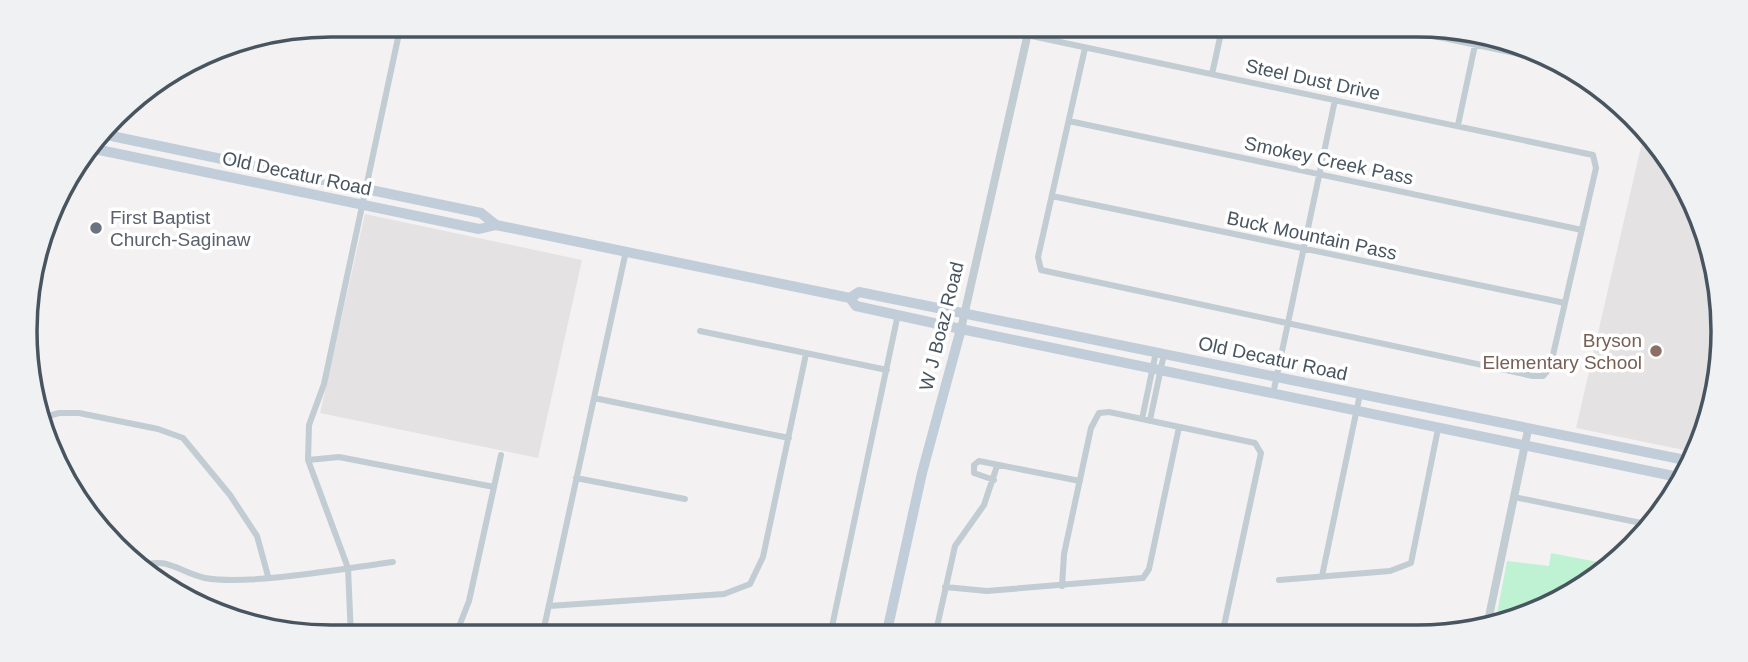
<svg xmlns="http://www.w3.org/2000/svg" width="1748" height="662" viewBox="0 0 1748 662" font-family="Arial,sans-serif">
  <rect width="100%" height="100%" fill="#f3f1f1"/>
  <path fill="#e4e2e3" d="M1644,134L1683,178L1721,291L1713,411L1694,452L1576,428Z
    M365,214L582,260L538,458L320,413Z"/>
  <path fill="#bff2d2" d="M1551,553L1613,565L1552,606L1495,624L1507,561L1549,566Z"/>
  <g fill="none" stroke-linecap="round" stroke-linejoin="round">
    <path stroke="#c1ccd3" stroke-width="6" d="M1377,24L1548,60
      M1027,35L1593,155L1596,168L1550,368L1543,376H1533L1041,270L1038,257L1085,48
      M1212,74L1223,24
      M1069,121L1582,230
      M1458,125L1475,45
      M1052,196L1565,303
      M700,331L887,370
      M1273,394L1335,100
      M594,398L789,438
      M41,418L59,413H79L158,429L183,438L230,495L257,536L268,576
      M1142,419L1156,352
      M1150,420L1164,354
      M308,460L339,457L494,487
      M576,478L685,499
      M994,480L974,473V465L979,461L1080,481
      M1514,497L1651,525
      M139,568C164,554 181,573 205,578C249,586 346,568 393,562
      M1322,576L1360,394
      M1279,580L1390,571L1411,563L1438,429
      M1062,586L1064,554L1091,428L1099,413L1109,412L1255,443L1261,453L1222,635
      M945,587L987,591L1143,578L1149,569L1179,427
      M549,606L724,594L750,584L763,557L806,354
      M830,636L898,314
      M935,636L955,546L984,505L997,466
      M351,637L348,568L308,460L309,425L324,384L401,24
      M445,637L458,629L469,601L501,455
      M542,637L626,251"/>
    <path stroke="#c1ccd3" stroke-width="8" d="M961,329L1030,24
      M1487,626L1528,430"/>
    <path stroke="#c1cdd8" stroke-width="10" d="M102,134L481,213L496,225
      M90,148L479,229L496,225L850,298L856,306L961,329L1683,478
      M850,298L859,292L1690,461
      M886,636L922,473L961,329"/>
  </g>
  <circle fill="#6b7280" stroke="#fff" stroke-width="2.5" cx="96" cy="228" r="7"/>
  <circle fill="#8d6e63" stroke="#fff" stroke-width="2.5" cx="1656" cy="351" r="7"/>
  <g text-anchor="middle" stroke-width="7" stroke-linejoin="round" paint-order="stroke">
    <g font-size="19" fill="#485560" stroke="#fff">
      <text transform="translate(1313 79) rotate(12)" y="7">Steel Dust Drive</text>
      <text transform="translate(1329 160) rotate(12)" y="7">Smokey Creek Pass</text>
      <text transform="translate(297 173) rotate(12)" y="7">Old Decatur Road</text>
      <text transform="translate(1312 235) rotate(12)" y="7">Buck Mountain Pass</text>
      <text transform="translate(941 326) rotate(-76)" y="7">W J Boaz Road</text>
      <text transform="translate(1273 358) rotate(12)" y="7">Old Decatur Road</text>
    </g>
    <g font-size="19" fill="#5b616d" stroke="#fff" text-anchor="start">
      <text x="110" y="224">First Baptist<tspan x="110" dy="22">Church-Saginaw</tspan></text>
    </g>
    <g font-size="19" fill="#785e54" stroke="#fff" text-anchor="end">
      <text x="1642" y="347">Bryson<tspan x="1642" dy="22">Elementary School</tspan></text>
    </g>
  </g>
  <path d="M0 0H1748V662H0ZM331 37H1417A294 294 0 0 1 1711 331V331A294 294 0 0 1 1417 625H331A294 294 0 0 1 37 331V331A294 294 0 0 1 331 37Z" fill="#f0f1f2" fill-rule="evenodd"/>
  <path fill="none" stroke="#485560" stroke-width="3.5" d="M331 37H1417A294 294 0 0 1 1711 331V331A294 294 0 0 1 1417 625H331A294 294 0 0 1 37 331V331A294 294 0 0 1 331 37Z"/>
</svg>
